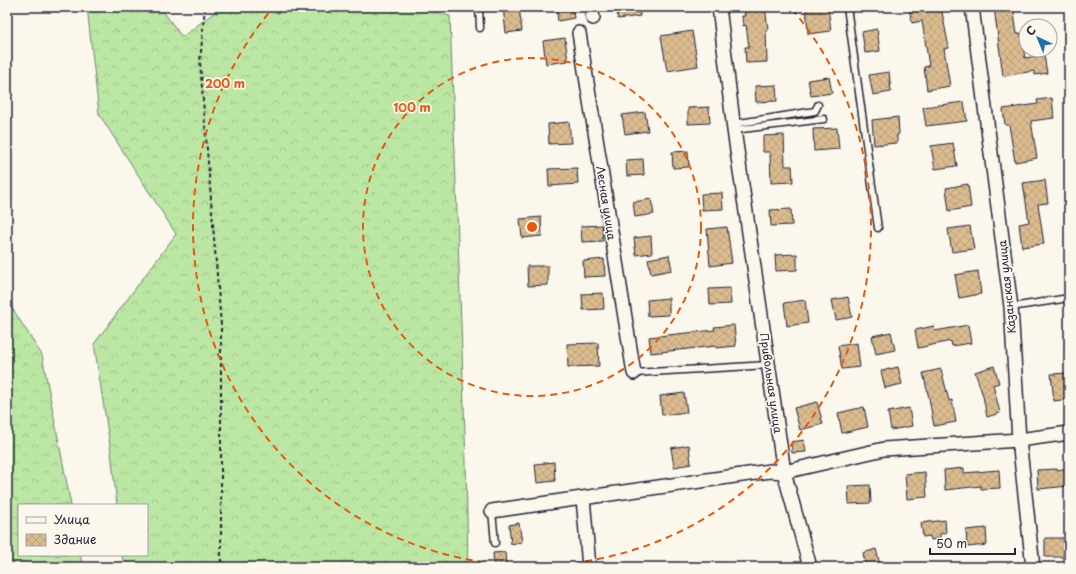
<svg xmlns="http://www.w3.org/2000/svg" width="1076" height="574" viewBox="0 0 1076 574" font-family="'Playpen Sans',sans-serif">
  <defs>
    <pattern id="forest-crowns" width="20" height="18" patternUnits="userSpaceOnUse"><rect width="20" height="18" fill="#bbe6a3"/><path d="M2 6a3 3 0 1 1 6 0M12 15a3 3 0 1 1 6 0" fill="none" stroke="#a0c58d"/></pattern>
    <pattern id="building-cross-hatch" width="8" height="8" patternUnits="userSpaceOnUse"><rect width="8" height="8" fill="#dbbc8f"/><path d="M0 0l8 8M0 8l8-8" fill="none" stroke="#bca17c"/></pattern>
  </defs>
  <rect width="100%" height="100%" fill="#fbf7ec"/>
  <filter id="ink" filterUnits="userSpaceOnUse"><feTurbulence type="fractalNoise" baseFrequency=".025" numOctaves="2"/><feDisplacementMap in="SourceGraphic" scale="8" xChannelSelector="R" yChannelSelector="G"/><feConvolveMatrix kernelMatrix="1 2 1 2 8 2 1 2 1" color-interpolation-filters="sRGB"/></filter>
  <g filter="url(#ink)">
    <path fill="url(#forest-crowns)" stroke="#6e846f" d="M87,7H160L182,37L215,12L216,7H414L450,16L466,463L468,567H124L122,555H147V505H117L111,452L94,344L176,234L99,114Z
      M7,300L42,355L71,505H19V555H80L83,567H7Z"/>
    <path fill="url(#building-cross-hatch)" stroke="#22223b" d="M503,7H519L522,31L506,33Z
      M556,7H572L574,18L558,21Z
      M616,7H639L640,16L618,19Z
      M758,7H765L768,29L766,30L767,62L746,63L745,47H749L746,25L743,26L742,16H745L744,9Z
      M806,7H828L831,31L808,34Z
      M909,7H941L949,48L944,49L950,86L927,90L924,67L929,66L922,21L912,23Z
      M994,7H1013L1017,34L1021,33L1025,58L1044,55L1047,73L1035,75L1034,71L1003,76Z
      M877,29L880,51L865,53L862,32Z
      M692,31L698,66L667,71L661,36Z
      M565,38L568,61L546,64L543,41Z
      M889,72L891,92L873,95L869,75Z
      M829,77L832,93L811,96L808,80Z
      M776,85L777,101L756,102L755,86Z
      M1052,98L1054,118L1031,121L1037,158L1015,162L1009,125H1005L1003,109L1038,104L1037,100Z
      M964,102L967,121L926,126L923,107Z
      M709,107L710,123L688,124V108Z
      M645,112L648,131L625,134L622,115Z
      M898,117L899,134L897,135V143L874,145L872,120Z
      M569,122L571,143L549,144L548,124Z
      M837,128L839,149L814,151L813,129Z
      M784,135L785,166H792L793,182L771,183L770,152H763V136Z
      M953,143L957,166L935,169L931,146Z
      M688,151L689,167L673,168L672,152Z
      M643,159L644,175L627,176L626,160Z
      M577,168L578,184L549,186L548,169Z
      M1045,180L1048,203L1038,204L1044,244L1022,247L1019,224L1029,222L1023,183Z
      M968,184L971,207L949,211L946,188Z
      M722,193L723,209L702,210L701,194Z
      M651,199L654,214L635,217L633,202Z
      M791,209L792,225L771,226L770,210Z
      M541,217L542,236L522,238L520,219Z
      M602,225L603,241L582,242L581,226Z
      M970,226L974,249L952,252L948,229Z
      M727,227L732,263L710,266L707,229Z
      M651,236L652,253L636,255L634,238Z
      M797,254V270L776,271L775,255Z
      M669,255L672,270L651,274L648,259Z
      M604,259L605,276L584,277L583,261Z
      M527,266H548V285L528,286Z
      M978,271L981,294L959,298L955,275Z
      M730,288L731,304L710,305L709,289Z
      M603,293L604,309L583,310L582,294Z
      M848,297L852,317L836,320L832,300Z
      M669,298V315L648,316L647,300Z
      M805,300L808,323L787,326L784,303Z
      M734,325L736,346L716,348V346L651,353L649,337L715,330L714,327Z
      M968,325L971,343L952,346L951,341L918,348L915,330L934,326L935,331Z
      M891,332L895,350L876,354L872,336Z
      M598,343L599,366L568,367L567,344Z
      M857,343L860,367L842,369L838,346Z
      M994,366L999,383L993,385L1000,413L987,417L983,396L975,372Z
      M898,367L902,384L885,388L881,371Z
      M941,369L949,401L952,400L956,422L934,426L929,398L923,373Z
      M1069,373V399L1054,401L1051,374Z
      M684,393L687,412L662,415L660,396Z
      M817,402L823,424L800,430L794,408Z
      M864,407L868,427L842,433L838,413Z
      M909,408L912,426L891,430L888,412Z
      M804,440L806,452L792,453L791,442Z
      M689,445L691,464L674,467L671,448Z
      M554,462L555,481L537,483L535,464Z
      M964,468V473L999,470L1000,488L981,489V486L945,490L944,470Z
      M1069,468V486L1038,489L1037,470L1057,469V470Z
      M925,472L927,497L907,499L905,474Z
      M870,485L871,503L849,504L848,486Z
      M945,520L946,533L940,534V538L931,540L930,536L923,537L921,523Z
      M519,523L522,542L511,544L509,525Z
      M986,528L987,545L967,547L966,530Z
      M1045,538H1064V557H1045Z
      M876,549L880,565L866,567L863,553Z
      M505,552L506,567H494L493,553Z"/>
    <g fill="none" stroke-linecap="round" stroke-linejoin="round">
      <defs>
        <path id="lane" d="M479,7L480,28
          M847,7L878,228
          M733,124L815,111L818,105
          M734,130L824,119
          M1011,307L1069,298
          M634,373L768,365
          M492,511L495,543"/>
        <path id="street" d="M591,7L593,18
          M719,7L734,130L784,472L884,449L1019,440L1069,433
          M972,7L1011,307L1019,440L1033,567
          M579,33L634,373
          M583,498L589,567
          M492,511L770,471L784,472L810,567"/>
      </defs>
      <use href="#lane" stroke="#22223b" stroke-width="9"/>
      <use href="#street" stroke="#22223b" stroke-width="16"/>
      <path stroke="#22223b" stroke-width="2" stroke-dasharray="4 3" stroke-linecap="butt" d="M205,7L200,62L221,325V567"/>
      <use href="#lane" stroke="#fbf7ec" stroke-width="6"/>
      <use href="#street" stroke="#fbf7ec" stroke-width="13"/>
    </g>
  </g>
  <g fill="none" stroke="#e8590c" stroke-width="2" stroke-dasharray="7 5">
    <circle cx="532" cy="227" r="169"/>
    <path d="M792 9A339 339 0 1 1 272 9"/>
  </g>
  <g text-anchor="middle" stroke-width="3.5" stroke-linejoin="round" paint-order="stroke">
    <g font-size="11" fill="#22223b" stroke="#fbf7ec">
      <text transform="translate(606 203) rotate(81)" y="4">Лесная улица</text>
      <text transform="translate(1007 287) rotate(-96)" y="4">Казанская улица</text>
      <text transform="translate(771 383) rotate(82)" y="4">Привольная улица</text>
    </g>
  </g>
  <circle cx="532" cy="227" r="6" fill="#e8590c" stroke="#fbf7ec" stroke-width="2"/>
  <g font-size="12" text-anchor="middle" font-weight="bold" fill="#e8590c" stroke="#fbf7ec" stroke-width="3.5" stroke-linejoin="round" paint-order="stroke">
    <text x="225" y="88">200 m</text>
    <text x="412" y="112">100 m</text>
  </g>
  <rect width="1076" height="574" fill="none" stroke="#fbf7ec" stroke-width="24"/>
  <rect x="12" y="12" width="1052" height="550" fill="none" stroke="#22223b" stroke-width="1.5" filter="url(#ink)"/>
  <rect x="18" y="504" width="130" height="52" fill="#fbf7ec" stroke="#a4a2a5"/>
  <rect x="26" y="517" width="20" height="6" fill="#fbf7ec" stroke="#a4a2a5"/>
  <text x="54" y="524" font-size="12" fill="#22223b">Улица</text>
  <rect x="26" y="534" width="20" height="12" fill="url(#building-cross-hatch)" stroke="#a4a2a5"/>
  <text x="54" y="544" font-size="12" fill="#22223b">Здание</text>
  <g transform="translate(1038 38) rotate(316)"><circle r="19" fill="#fbf7ec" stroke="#a4a2a5"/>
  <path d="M0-3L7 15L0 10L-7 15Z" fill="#1f6fb2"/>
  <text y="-6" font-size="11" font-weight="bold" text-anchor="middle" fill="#22223b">С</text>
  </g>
  <path d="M930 548v6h85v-6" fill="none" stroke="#22223b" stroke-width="2"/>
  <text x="936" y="548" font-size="12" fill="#22223b" stroke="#fbf7ec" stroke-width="3" paint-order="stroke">50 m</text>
</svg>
